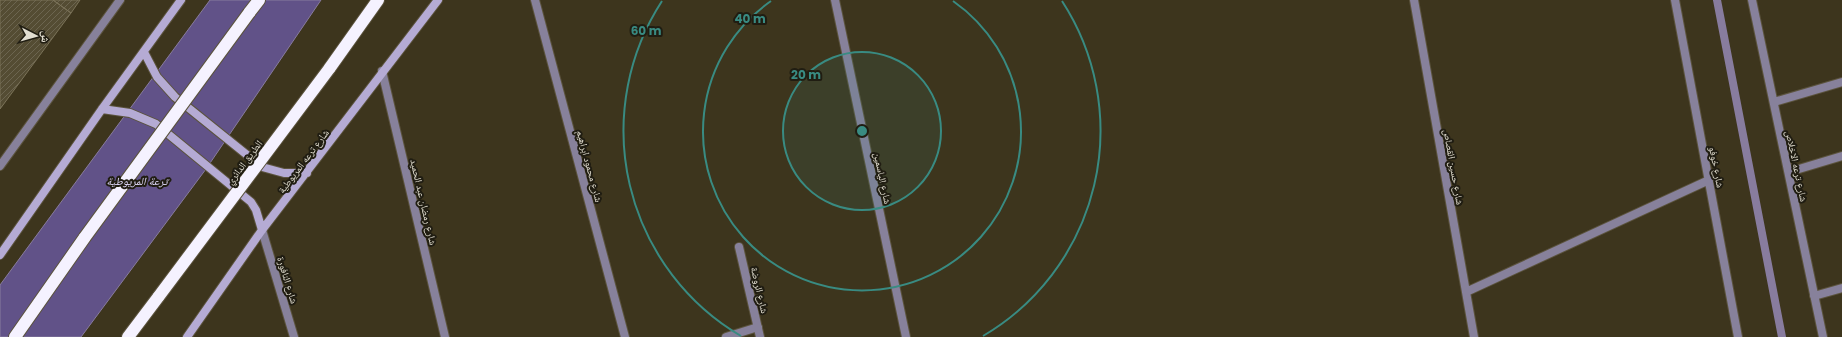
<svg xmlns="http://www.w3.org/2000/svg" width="1842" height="337" viewBox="0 0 1842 337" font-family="Poppins,'Noto Naskh Arabic',sans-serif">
  <defs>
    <pattern id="building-hatch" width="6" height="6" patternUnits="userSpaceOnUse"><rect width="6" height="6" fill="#544c33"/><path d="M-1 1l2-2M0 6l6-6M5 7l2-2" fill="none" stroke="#6c6550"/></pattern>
  </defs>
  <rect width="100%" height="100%" fill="#3d351d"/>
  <path fill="#615288" stroke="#887c9e" d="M210,0H321L206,169L81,337H0V285Z"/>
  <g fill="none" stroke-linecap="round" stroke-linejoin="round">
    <path stroke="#887c9e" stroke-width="8" d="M1717,0L1782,337"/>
  </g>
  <path fill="url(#building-hatch)" stroke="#7b7359" d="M0,0H53L71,13L0,109Z
    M53,0H80L71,13Z"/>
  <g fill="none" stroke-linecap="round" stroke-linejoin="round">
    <defs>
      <path id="minor" d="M535,0L625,337
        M835,0L906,337
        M1414,0L1474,337
        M1675,0L1738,337
        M1752,0L1823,337
        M382,71L445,337
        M1774,102L1842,82
        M1789,172L1842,156
        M262,230L294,337
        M739,247L760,337
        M1466,292L1709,180
        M1814,296L1842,288
        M726,337L758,327"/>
      <path id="tertiary" d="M0,166L120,0"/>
      <path id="secondary" d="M144,52L157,77L175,97L262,167L284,173H307
        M102,109L130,113L156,124L251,202L256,210L262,230
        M0,255L102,109L181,0
        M187,337L262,230L438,0"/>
      <path id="motorway" d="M249,13L259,0
        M329,69L378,0
        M15,337L85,237
        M128,337L159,296"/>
    </defs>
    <use href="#minor" stroke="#5b533d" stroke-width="10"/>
    <use href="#tertiary" stroke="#5b533d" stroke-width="10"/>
    <use href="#secondary" stroke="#5b533d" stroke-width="10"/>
    <use href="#motorway" stroke="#5b533d" stroke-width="14"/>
    <use href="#minor" stroke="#87819b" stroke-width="8"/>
    <use href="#tertiary" stroke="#87819b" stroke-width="8"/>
    <use href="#secondary" stroke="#b5abd4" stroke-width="8"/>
    <use href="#motorway" stroke="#f5f2ff" stroke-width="12"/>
    <defs>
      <path id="motorway-bridge" d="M85,237L249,13
        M159,296L329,69"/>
    </defs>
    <use href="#motorway-bridge" stroke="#5b533d" stroke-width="14" stroke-linecap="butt"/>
    <use href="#motorway-bridge" stroke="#f5f2ff" stroke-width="12"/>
  </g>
  <circle cx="862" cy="131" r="79" fill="#398b82" fill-opacity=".12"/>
  <g fill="none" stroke="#398b82" stroke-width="2">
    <circle cx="862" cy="131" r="79"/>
    <path d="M953 1A159 159 0 1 1 771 1"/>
    <path d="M741 336A238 238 0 0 1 662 1M1062 1A238 238 0 0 1 983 336"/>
  </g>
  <g text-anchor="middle" stroke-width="4" stroke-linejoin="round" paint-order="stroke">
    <g font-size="10" fill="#e2ded0" stroke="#201d12">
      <text transform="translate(303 161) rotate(-53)" y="4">شارع ترعه المريوطية</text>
      <text transform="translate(244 162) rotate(-53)" y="4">الطريق الدائري</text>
      <text transform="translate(590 166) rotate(75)" y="4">شارع محمود ابراهيم</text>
      <text transform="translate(1797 166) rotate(78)" y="4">شارع ترعه الاخلاص</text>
      <text transform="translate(1454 167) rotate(80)" y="4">شارع حسين القصاص</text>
      <text transform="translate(1717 167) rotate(79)" y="4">شارع خوفو</text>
      <text transform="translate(883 178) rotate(78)" y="4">شارع الياسمين</text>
      <text transform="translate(424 202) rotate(77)" y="4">شارع رمضان عبد الحميد</text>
      <text transform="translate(288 280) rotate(73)" y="4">شارع النافورة</text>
      <text transform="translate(760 290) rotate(77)" y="4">شارع الروضة</text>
    </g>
    <g font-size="11" font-style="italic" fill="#e3dcfe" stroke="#201d12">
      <text x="137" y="185">ترعة المريوطية</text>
    </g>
  </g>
  <circle cx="862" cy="131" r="6" fill="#398b82" stroke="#201d12" stroke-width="2"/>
  <g font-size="12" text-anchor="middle" font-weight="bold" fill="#398b82" stroke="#201d12" stroke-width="4" stroke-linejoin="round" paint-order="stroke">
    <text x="750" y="23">40 m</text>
    <text x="646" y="35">60 m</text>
    <text x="806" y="79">20 m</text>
  </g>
  <g transform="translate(36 36) rotate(96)" stroke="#201d12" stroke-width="3" paint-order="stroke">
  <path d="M0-3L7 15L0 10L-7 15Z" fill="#e2ded0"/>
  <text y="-6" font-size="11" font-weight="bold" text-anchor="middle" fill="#e2ded0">ش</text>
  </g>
</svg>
